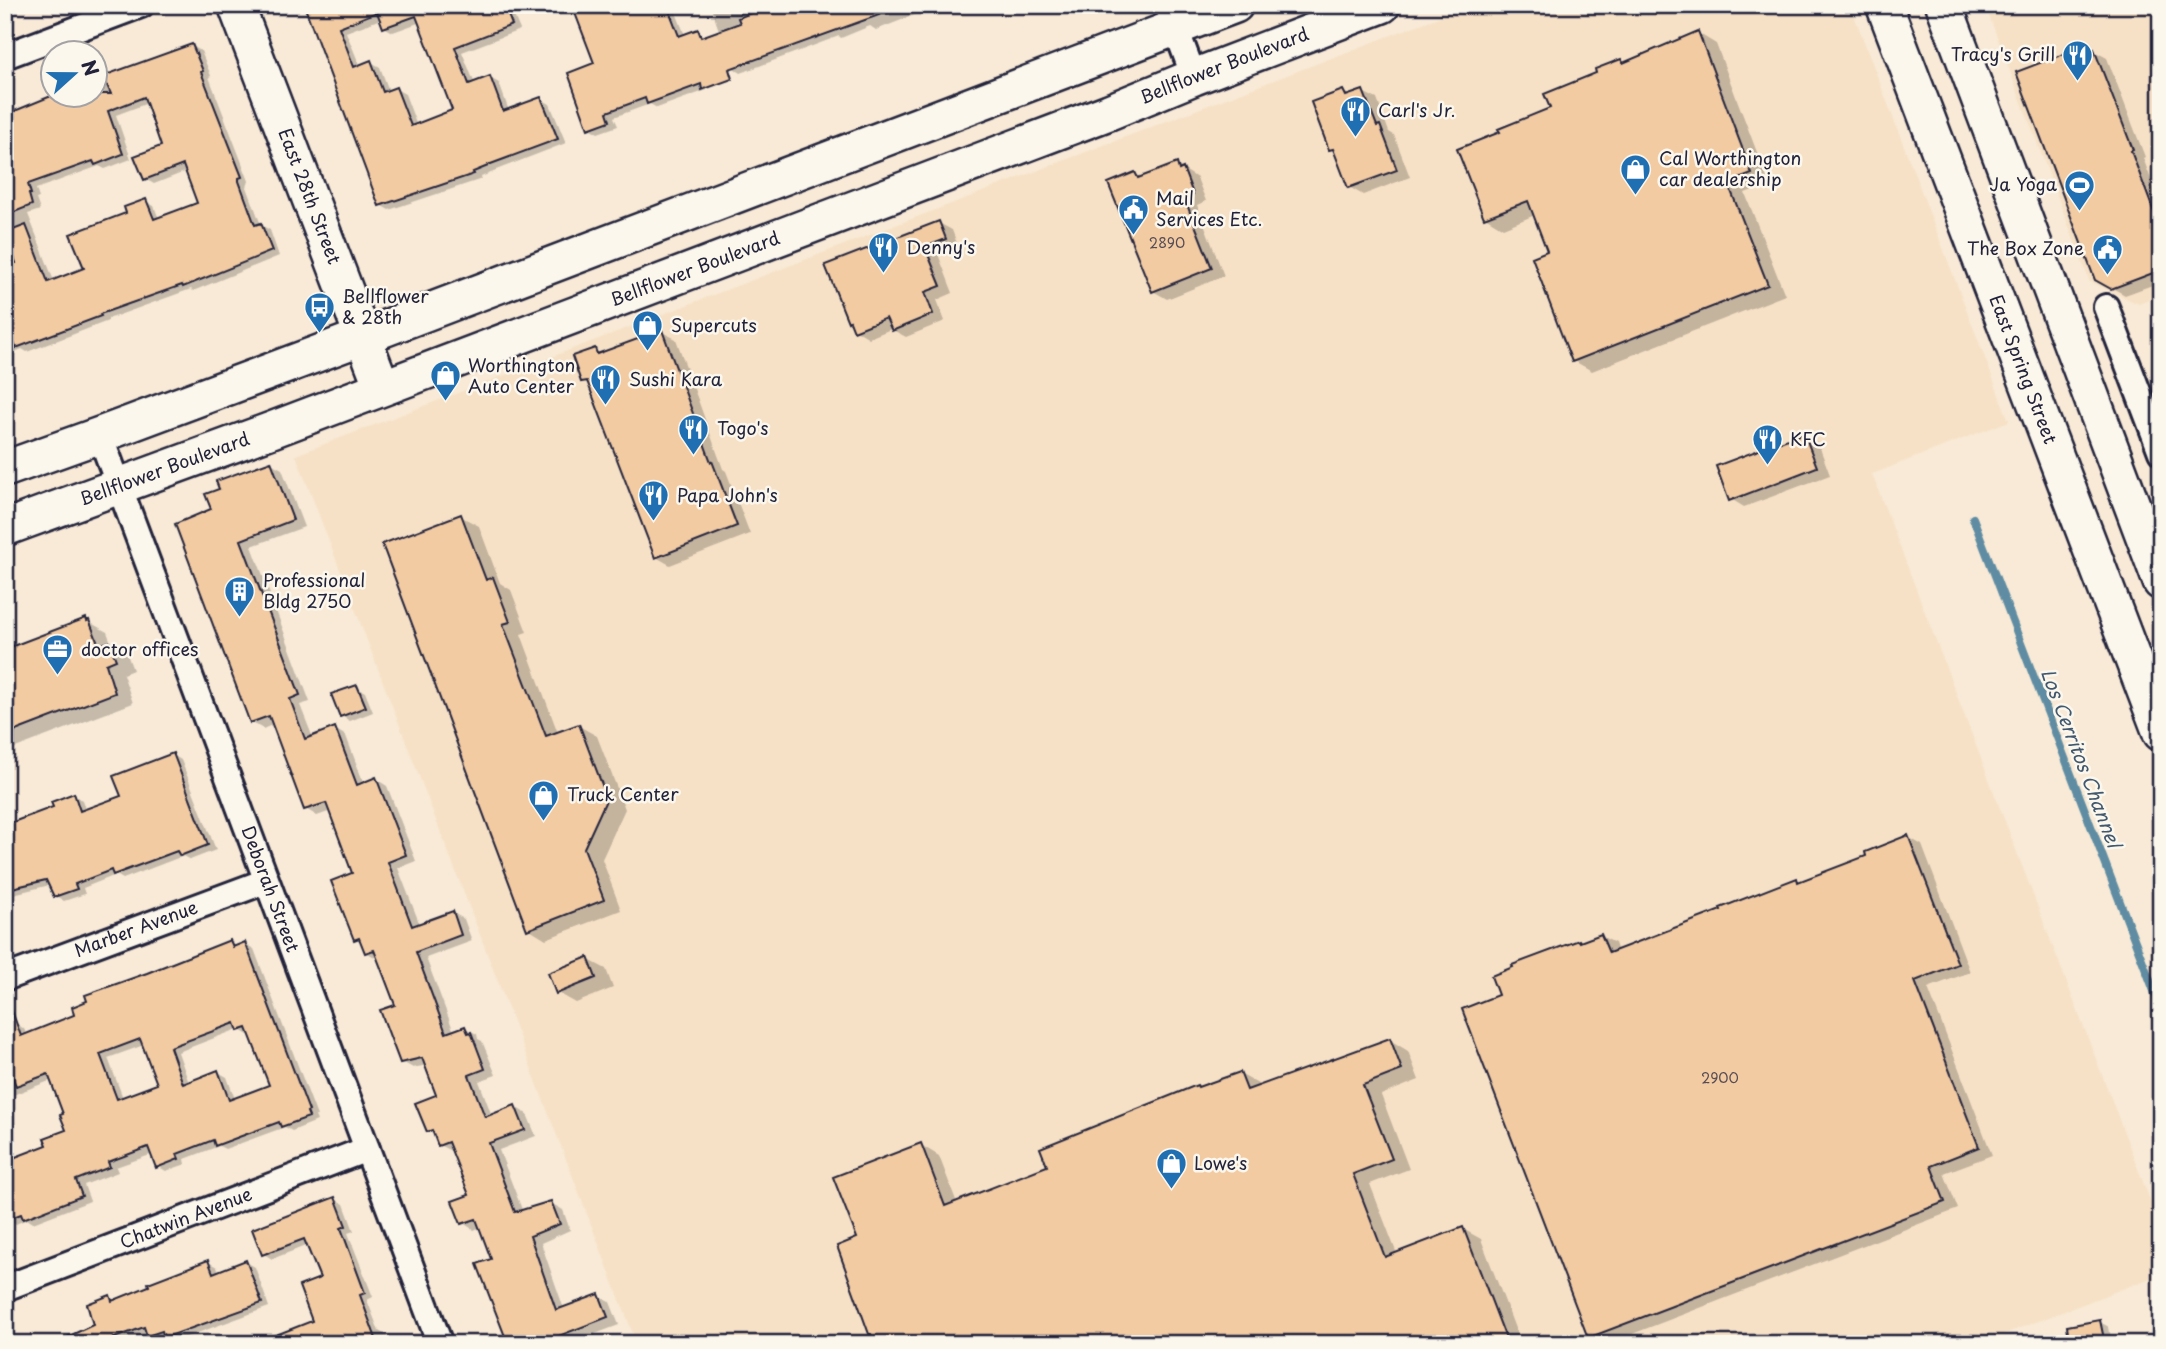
<svg xmlns="http://www.w3.org/2000/svg" width="2166" height="1349" viewBox="0 0 2166 1349" font-family="'Playpen Sans',sans-serif">
  <rect width="100%" height="100%" fill="#f8ead6"/>
  <filter id="ink" filterUnits="userSpaceOnUse"><feTurbulence type="fractalNoise" baseFrequency=".0143" numOctaves="2"/><feDisplacementMap in="SourceGraphic" scale="14" xChannelSelector="R" yChannelSelector="G"/><feConvolveMatrix kernelMatrix="1 2 1 2 8 2 1 2 1" color-interpolation-filters="sRGB"/></filter>
  <g filter="url(#ink)">
    <path fill="#f6e1c6" d="M1470,5H1850L2009,421L1872,474L2161,1229V1274L1978,1344H637L296,455Z
      M1985,5H2161V295L2139,304L2090,282Z"/>
    <path fill="#0003" fill-rule="evenodd" d="M312,5H512L510,6L520,30L462,52L475,84L490,78L499,83L509,111L541,99L550,104L566,143L496,170V171L481,177L482,179L389,210L380,205ZM381,19L384,27L393,32L421,22L454,111L417,126L405,94L396,89L389,91L380,67L371,62L360,66L346,32Z
      M547,5H577L556,13Z
      M613,5H673L707,90L657,108L650,104L614,117L618,126L598,133L589,128L596,64Z
      M710,5H741L745,17L776,5H940L876,30L870,26L841,38L839,36L741,73L732,67Z
      M1698,33L1716,44L1769,184L1745,193L1785,295L1592,371L1574,361L1550,252L1535,215L1503,228L1485,217L1552,109L1598,74L1621,61L1626,64Z
      M192,46L201,51L211,76L209,77L249,181L247,187L261,225L270,230L279,256L193,291L191,289L108,319V321L27,352L22,349L5,356V121L94,94V82ZM148,103L163,147L145,179L154,184L187,171L199,204L159,219L154,206L145,201L129,214L86,269L54,281L28,214L40,210L36,199L39,198L36,189L99,166L105,169L131,159L116,115Z
      M2076,51L2083,55L2094,51L2107,58L2145,157L2143,158L2161,206V290L2158,283L2125,295L2096,279Z
      M1343,92L1351,96L1363,92L1377,99L1389,132L1394,135L1410,177L1363,195L1349,187L1336,153L1331,149Z
      M1177,165L1197,178L1206,201L1197,205L1224,276L1167,299L1153,291L1135,174L1142,178Z
      M939,223L952,230L958,246L938,254L953,293L937,300L945,321L906,337L891,329L869,338L856,330Z
      M662,332L676,339L723,469L726,471L750,534L670,565L656,557L591,386L583,381L594,350L602,354Z
      M1804,435L1818,443L1830,475L1744,507L1731,499Z
      M271,463L282,469L304,527L252,546L310,702L300,705L313,738L335,729L346,736L364,784L376,779L387,786L416,861L398,868L420,925L453,913L464,919L472,941L426,958L454,1032L465,1028L477,1034L478,1039L482,1041L496,1075L479,1081L492,1116L515,1107L527,1114L536,1136L499,1150L523,1212L551,1203L563,1210L570,1230L541,1243L564,1309L599,1296L610,1302L619,1325L595,1334L599,1344H509L493,1260L481,1227L474,1230L463,1223L471,1196L453,1150L451,1151L439,1145L435,1135L428,1131L439,1096L427,1065L413,1068L402,1062L397,1006L378,959L366,952L363,943L355,938L354,874L331,811L317,816L306,809L274,724L263,729L251,722L213,510L221,490Z
      M460,516L479,526L500,583L511,590L527,632L521,634L558,733L579,726L597,736L625,809L602,859L621,910L546,939L528,928Z
      M86,620L107,632L112,645L127,654L133,670L123,674L133,703L5,752V651Z
      M356,687L365,692L373,712L350,721L341,716Z
      M173,755L181,760L216,850L190,860L183,856L123,879L116,875L83,888L85,894L64,901L56,896L50,885L5,896V833L55,808L74,795L82,800L86,811L123,797Z
      M1908,837L1922,845L1970,972L1928,988L1992,1155L1944,1173L1958,1209L1606,1344H1601L1590,1337L1501,996L1581,943L1601,936L1615,943L1618,952L1797,880L1801,883L1868,857Z
      M230,942L238,947L245,944L254,949L317,1116H315L317,1121L292,1131L285,1127L225,1149L219,1146L185,1159L186,1164L166,1171L157,1166L153,1154L116,1167L118,1172L84,1185L90,1201L33,1223L27,1219L16,1224L7,1219L5,1159L6,1162L49,1146L68,1131L66,1115L52,1080L5,1098V1027L16,1023L24,1029L27,1035L77,1016ZM238,1029L248,1035L251,1034L271,1086L235,1099L227,1077L218,1072L189,1083L178,1052ZM144,1045L159,1085L123,1098L108,1058Z
      M587,959L606,969L613,988L576,1003L558,993Z
      M1390,1040L1408,1051L1419,1080L1381,1095L1409,1169L1370,1184L1397,1254L1463,1229L1481,1239L1521,1344H875L859,1239L921,1145L939,1156L957,1203L1049,1167L1200,1089L1240,1074L1258,1084L1259,1087Z
      M335,1199L344,1204L354,1231L348,1233L373,1297L367,1300L379,1331L387,1336L390,1344H287L314,1322L322,1279L308,1245L272,1259L264,1254Z
      M208,1262L217,1267L219,1273L246,1262L255,1267L269,1307L181,1339L183,1344H56L95,1326L110,1297L116,1301Z
      M2100,1322L2109,1327L2112,1344H2072Z
      M12,1335L20,1340L22,1344H5V1337Z"/>
    <g fill="none" stroke-linecap="round" stroke-linejoin="round">
      <path stroke="#5e8ca2" stroke-width="8" d="M1973,518L2161,1009"/>
    </g>
    <path fill="#f2cba2" stroke="#22223b" stroke-width="2" fill-rule="evenodd" d="M304,5H504L512,25L455,47L469,84L490,76L503,111L541,97L558,139L488,165V166L473,172L474,174L379,206ZM377,12L383,28L416,16L452,110L411,126L396,87L383,92L371,60L354,67L339,27Z
      M572,5H667L679,36L698,29L701,37L740,23L738,18L771,5H901V7L729,69L732,79L702,90L701,84L647,104L645,98L607,112L610,121L588,129L568,73L594,63Z
      M1698,31L1752,174L1728,183L1768,285L1572,362L1532,257L1547,251L1528,201L1484,218L1457,149L1500,132L1498,129L1550,108L1544,94L1596,73L1595,69L1621,59L1623,63Z
      M192,44L203,71L201,72L242,177L239,178V181L255,225L261,223L272,251L183,287L182,285L100,314L101,316L16,348L5,319V267L16,263L5,233L26,225L48,282L84,268L70,234L126,213L124,207L146,199L154,219L197,203L183,165L144,180L134,156L161,146L144,97L108,111L123,154L95,165L93,161L28,184L31,194H29L32,205L12,213L5,195V120L14,116L12,112L56,94H111L103,76Z
      M2077,49L2079,54L2094,49L2133,150L2131,151L2161,231V270L2111,289L2095,280L2016,72Z
      M1343,90L1346,96L1363,90L1377,126L1380,125L1397,170L1348,188L1333,149L1329,150L1311,102Z
      M1177,163L1179,170L1183,168L1193,194L1184,197L1212,268L1152,292L1108,183L1135,172L1138,178Z
      M939,221L946,239L925,247L941,286L925,292L933,314L892,331L886,318L854,331L850,321L848,322L825,265Z
      M662,330L711,462L712,461L737,526L655,558L587,381L581,382L572,356L595,348L597,354Z
      M1804,433L1817,467L1729,501L1716,466Z
      M271,461L293,520L241,540L300,695L290,699L305,739L335,727L357,785L376,777L406,855L388,862L412,926L453,911L461,935L416,952L446,1033L465,1026L468,1033L471,1032L485,1069L469,1075L485,1117L515,1105L525,1130L489,1143L515,1212L551,1201L560,1224L530,1236L556,1310L599,1294L608,1317L548,1340L549,1344H508L477,1264L491,1259L476,1219L461,1224L452,1201L469,1195L448,1142L438,1146L432,1130L427,1132L415,1103L436,1095L422,1058L400,1063L380,1010L395,1005L374,950L365,953L359,938L354,940L331,881L352,873L326,803L304,810L269,716L250,723L175,524L211,509L205,494L219,489L216,481Z
      M461,514L486,580L493,577L510,622L503,624L546,736L579,724L607,798L584,848L604,900L527,930L382,544Z
      M86,618L87,621L89,620L99,645L109,642L116,660L106,664L115,693L5,735V649Z
      M357,685L366,707L340,717L331,694Z
      M173,753L208,845L180,856L177,851L113,875L111,870L75,884L77,889L54,897L46,880L12,888L5,871V825L53,807L51,802L74,793L80,811L121,796L113,776Z
      M1908,835L1958,964L1915,981L1979,1147L1931,1166L1945,1202L1588,1338L1462,1009L1498,995L1491,976L1513,967L1512,965L1579,940L1580,942L1601,934L1609,953L1721,910L1720,908L1797,878L1798,882L1866,856L1865,852Z
      M230,940L233,947L245,942L309,1111L307,1112L309,1117L281,1127L279,1122L215,1146L213,1140L177,1154L179,1159L156,1168L148,1147L108,1162L110,1167L76,1180L82,1196L23,1219L21,1214L5,1220V1161L47,1145L44,1138L66,1130L60,1115L63,1114L48,1074L16,1086L5,1058V1000H8L21,1036L74,1015L72,1007L87,1001L85,995L147,973ZM235,1023L238,1031L247,1028L269,1085L229,1100L218,1070L183,1084L170,1047ZM140,1039L157,1084L117,1099L100,1054Z
      M588,957L596,978L556,994L548,973Z
      M1390,1038L1402,1070L1363,1085L1392,1159L1353,1174L1385,1257L1463,1227L1508,1344H875L871,1334H869L837,1246L857,1238L833,1177L921,1143L945,1206L1047,1166L1040,1148L1197,1085L1198,1087L1240,1072L1247,1090Z
      M335,1197L346,1226L341,1228L365,1293L360,1295L378,1344H258V1342L312,1321L299,1286L320,1278L304,1239L262,1255L252,1229Z
      M208,1260L213,1273L246,1260L262,1303L164,1338L162,1331L147,1336L144,1327L98,1344H52L93,1325L87,1304L110,1295L112,1301L149,1286L148,1283Z
      M2100,1320L2105,1344H2070L2067,1326Z"/>
    <g fill="none" stroke-linecap="round" stroke-linejoin="round">
      <defs>
        <g id="street">
          <path d="M1167,5L1194,77"/>
          <path d="M5,56L141,5"/>
          <path d="M2106,307L2161,452"/>
          <path id="s1" d="M100,435L440,1344"/>
          <path id="s2" d="M5,978L266,881"/>
          <path id="s3" d="M5,1288L367,1149"/>
        </g>
        <g id="secondary">
          <path id="s4" d="M236,5L382,387"/>
          <path id="s5" d="M1884,5L2161,733"/>
          <path d="M1944,5L2161,582"/>
          <path d="M5,469L100,435L362,337L1235,5"/>
          <path id="s6" d="M5,528L269,431L1109,112L1194,77L1382,5"/>
        </g>
      </defs>
      <use href="#street" stroke="#22223b" stroke-width="30"/>
      <use href="#secondary" stroke="#22223b" stroke-width="40"/>
      <use href="#street" stroke="#fbf7ec" stroke-width="24"/>
      <use href="#secondary" stroke="#fbf7ec" stroke-width="35"/>
    </g>
  </g>
  <defs>
    <symbol id="restaurant-pin" viewBox="-11 -11 22 30"><path d="M0 17L-7.5 6A9.5 9.5 0 1 1 7.5 6Z" fill="#1f6fb2" stroke="#fbf7ec"/><path d="M-5-6h1v4h1v-4h1v4h1v-4h1v5L-1.5 .5V6h-2V.5L-5-1ZM5-6V6H3V1.5H1.5Q1.5-4 5-6Z" fill="#fff"/></symbol>
    <symbol id="shop-pin" viewBox="-11 -11 22 30"><path d="M0 17L-7.5 6A9.5 9.5 0 1 1 7.5 6Z" fill="#1f6fb2" stroke="#fbf7ec"/><path d="M-5-2.5h2.3a2.7 3.5 0 0 1 5.4 0H5L5.5 6h-11ZM-1.5-2.5h3a1.5 2.3 0 0 0-3 0Z" fill="#fff"/></symbol>
    <symbol id="stadium-pin" viewBox="-11 -11 22 30"><path d="M0 17L-7.5 6A9.5 9.5 0 1 1 7.5 6Z" fill="#1f6fb2" stroke="#fbf7ec"/><path d="M0-5a6.5 5 0 1 0 0 10a6.5 5 0 1 0 0-10ZM-3.5-1.8h7v3.6h-7Z" fill="#fff"/></symbol>
    <symbol id="civic-pin" viewBox="-11 -11 22 30"><path d="M0 17L-7.5 6A9.5 9.5 0 1 1 7.5 6Z" fill="#1f6fb2" stroke="#fbf7ec"/><path d="M-.6-6.5H3V-4.5H.6V-3L4-1V1h2V6H-6V1h2V-1L-.6-3ZM-1.2 2.5V6h2.4V2.5Z" fill="#fff"/></symbol>
    <symbol id="bus-pin" viewBox="-11 -11 22 30"><path d="M0 17L-7.5 6A9.5 9.5 0 1 1 7.5 6Z" fill="#1f6fb2" stroke="#fbf7ec"/><path d="M-5-6H5V4H4V6H2V4H-2V6H-4V4H-5ZM-3.5-4V0h7V-4ZM-3.5 1.2v1.5H-2V1.2ZM2 1.2v1.5H3.5V1.2Z" fill="#fff"/></symbol>
    <symbol id="building-pin" viewBox="-11 -11 22 30"><path d="M0 17L-7.5 6A9.5 9.5 0 1 1 7.5 6Z" fill="#1f6fb2" stroke="#fbf7ec"/><path d="M-4-6H4V6H1V3H-1V6H-4ZM-2.5-4.3h1.7v1.8h-1.7ZM.8-4.3h1.7v1.8H.8ZM-2.5-1h1.7V.8h-1.7ZM.8-1h1.7V.8H.8Z" fill="#fff"/></symbol>
    <symbol id="office-pin" viewBox="-11 -11 22 30"><path d="M0 17L-7.5 6A9.5 9.5 0 1 1 7.5 6Z" fill="#1f6fb2" stroke="#fbf7ec"/><path d="M-6-3h4V-5.5h4V-3h4V5H-6ZM-1-4.5V-3h2v-1.5ZM-6 0V1H6V0Z" fill="#fff"/></symbol>
  </defs>
  <g fill-rule="evenodd">
    <use href="#restaurant-pin" x="2060" y="38" width="35" height="47"/>
    <use href="#restaurant-pin" x="1338" y="94" width="35" height="47"/>
    <use href="#shop-pin" x="1618" y="152" width="35" height="47"/>
    <use href="#stadium-pin" x="2062" y="168" width="35" height="47"/>
    <use href="#civic-pin" x="1116" y="192" width="35" height="47"/>
    <use href="#restaurant-pin" x="866" y="230" width="35" height="47"/>
    <use href="#civic-pin" x="2090" y="232" width="35" height="47"/>
    <use href="#bus-pin" x="302" y="290" width="35" height="47"/>
    <use href="#shop-pin" x="630" y="308" width="35" height="47"/>
    <use href="#shop-pin" x="428" y="358" width="35" height="47"/>
    <use href="#restaurant-pin" x="588" y="362" width="35" height="47"/>
    <use href="#restaurant-pin" x="676" y="412" width="35" height="47"/>
    <use href="#restaurant-pin" x="1750" y="422" width="35" height="47"/>
    <use href="#restaurant-pin" x="636" y="478" width="35" height="47"/>
    <use href="#building-pin" x="222" y="574" width="35" height="47"/>
    <use href="#office-pin" x="40" y="632" width="35" height="47"/>
    <use href="#shop-pin" x="526" y="778" width="35" height="47"/>
    <use href="#shop-pin" x="1154" y="1146" width="35" height="47"/>
  </g>
  <g text-anchor="middle" stroke-width="5" stroke-linejoin="round" paint-order="stroke">
    <g font-size="14" fill="#564c55">
      <text x="1167" y="248">2890</text>
      <text x="1720" y="1083">2900</text>
    </g>
    <g font-size="18" fill="#22223b" stroke="#fbf7ec" text-anchor="start">
      <text x="2055" y="61" text-anchor="end">Tracy's Grill</text>
      <text x="1378" y="117">Carl's Jr.</text>
      <text x="1659" y="165">Cal Worthington<tspan x="1659" dy="21">car dealership</tspan></text>
      <text x="2057" y="191" text-anchor="end">Ja Yoga</text>
      <text x="1156" y="205">Mail<tspan x="1156" dy="21">Services Etc.</tspan></text>
      <text x="906" y="254">Denny's</text>
      <text x="2084" y="255" text-anchor="end">The Box Zone</text>
      <text x="342" y="303">Bellflower<tspan x="342" dy="21">&amp; 28th</tspan></text>
      <text x="671" y="332">Supercuts</text>
      <text x="468" y="372">Worthington<tspan x="468" dy="21">Auto Center</tspan></text>
      <text x="629" y="386">Sushi Kara</text>
      <text x="717" y="435">Togo's</text>
      <text x="1790" y="446">KFC</text>
      <text x="677" y="502">Papa John's</text>
      <text x="263" y="587">Professional<tspan x="263" dy="21">Bldg 2750</tspan></text>
      <text x="81" y="656">doctor offices</text>
      <text x="567" y="801">Truck Center</text>
      <text x="1194" y="1170">Lowe's</text>
    </g>
    <g font-size="18" fill="#22223b" stroke="#fbf7ec">
      <text dy="6" stroke="none"><textPath href="#s6" startOffset="1304">Bellflower Boulevard</textPath></text>
      <text dy="6" stroke="none"><textPath href="#s4" startOffset="205">East 28th Street</textPath></text>
      <text dy="6" stroke="none"><textPath href="#s6" startOffset="737">Bellflower Boulevard</textPath></text>
      <text dy="6" stroke="none"><textPath href="#s5" startOffset="390">East Spring Street</textPath></text>
      <text dy="6" stroke="none"><textPath href="#s6" startOffset="170">Bellflower Boulevard</textPath></text>
      <text dy="6" stroke="none"><textPath href="#s1" startOffset="485">Deborah Street</textPath></text>
      <text dy="6" stroke="none"><textPath href="#s2" startOffset="140">Marber Avenue</textPath></text>
      <text dy="6" stroke="none"><textPath href="#s3" startOffset="194">Chatwin Avenue</textPath></text>
    </g>
    <g font-size="19" font-style="italic" fill="#40576e" stroke="#fbf7ec">
      <text transform="translate(2081 758) rotate(69)" y="7">Los Cerritos Channel</text>
    </g>
  </g>
  <rect width="2166" height="1349" fill="none" stroke="#fbf7ec" stroke-width="28"/>
  <rect x="14" y="14" width="2138" height="1321" fill="none" stroke="#22223b" stroke-width="2.5" filter="url(#ink)"/>
  <g transform="translate(74 74) rotate(69)"><circle r="33" fill="#fbf7ec" stroke="#a4a2a5" stroke-width="2"/>
  <path d="M0-5L12 26L0 18L-12 26Z" fill="#1f6fb2"/>
  <text y="-10" font-size="19" font-weight="bold" text-anchor="middle" fill="#22223b">N</text>
  </g>
</svg>
